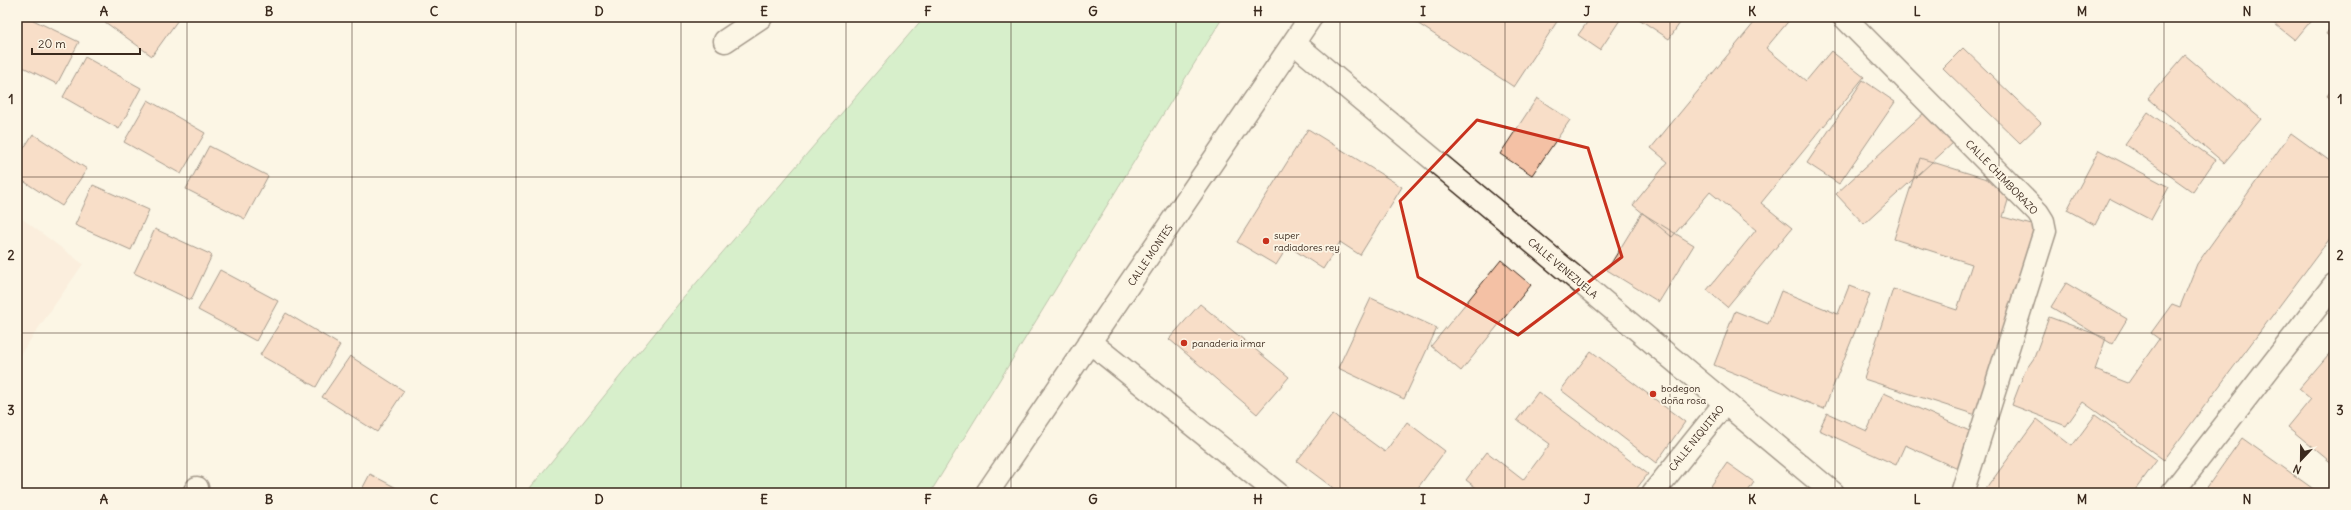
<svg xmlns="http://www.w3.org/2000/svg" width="2351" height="510" viewBox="0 0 2351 510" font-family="Delius,sans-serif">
  <rect width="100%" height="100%" fill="#fcf5e5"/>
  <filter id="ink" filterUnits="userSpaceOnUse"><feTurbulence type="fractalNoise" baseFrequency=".025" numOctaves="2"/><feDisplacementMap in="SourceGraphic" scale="8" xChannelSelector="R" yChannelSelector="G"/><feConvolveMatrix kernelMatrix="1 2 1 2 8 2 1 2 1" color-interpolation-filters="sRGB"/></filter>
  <g filter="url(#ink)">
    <path fill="#fae5d2" d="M17,215L83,264L17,359Z"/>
    <path fill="#abe6ab" stroke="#738864" d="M924,17H1223L930,493H526L680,302Z"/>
    <path fill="#f4c1a5" stroke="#3b2a1e" d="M21,17H27L79,42L57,84L17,64V26Z
      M108,17H180L152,56L105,22Z
      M1408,17H1560L1514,87Z
      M1591,17H1622L1600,50L1578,35Z
      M1636,17H1684L1669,39Z
      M1759,17H1792L1766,48L1806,81L1831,51L1864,77L1761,203L1792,228L1727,307L1707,290L1756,230L1710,192L1672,237L1633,205L1668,162L1651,148Z
      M2266,17H2314L2295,40Z
      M2334,22V39L2326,34Z
      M1963,48L2041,123L2020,143L1943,68Z
      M2185,55L2261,119L2224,163L2148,98Z
      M85,57L141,88L119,129L63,97Z
      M1863,80L1895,102L1839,184L1807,163Z
      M2334,86V101L2327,96Z
      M1537,98L1570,120L1532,175L1500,154Z
      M148,100L205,133L181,174L124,142Z
      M1925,112L1953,143L1864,224L1836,194Z
      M2148,112L2215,160L2193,192L2125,144Z
      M1308,129L1402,187L1360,255L1340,242L1323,269L1288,246L1276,265L1237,242Z
      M2291,133L2334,164V233L2164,460L2083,402L2066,426L2012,405L2025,371L2034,358L2049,317L2106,338L2095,370L2128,383L2159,339L2151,333L2172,304L2180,307L2197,264Z
      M33,134L87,169L62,206L17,177V159Z
      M209,146L268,176L245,219L186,189Z
      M2099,150L2169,187L2151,220L2109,198L2095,225L2067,210Z
      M1920,158L2012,187L2003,217L2035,226L1976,415L1864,379L1893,289L1957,310L1972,264L1894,239Z
      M93,185L149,210L131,250L75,225Z
      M1642,213L1694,245L1659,302L1607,270Z
      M155,229L212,255L191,300L134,273Z
      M1501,260L1531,285L1461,371L1431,346Z
      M220,270L278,301L256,341L198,310Z
      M2066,283L2127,319L2112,344L2051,307Z
      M1849,286L1870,294L1824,409L1714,365L1735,311L1768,324L1781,291L1838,314Z
      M1371,298L1437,328L1404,399L1338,368Z
      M1200,304L1289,377L1257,414L1169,339Z
      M286,313L340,345L316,387L260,355Z
      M2334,348V465L2288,427L2311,399L2299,389Z
      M1591,351L1685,422L1656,463L1561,390Z
      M350,356L404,391L377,432L322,397Z
      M1538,392L1648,474L1633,493H1483L1466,480L1487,452L1523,480L1550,444L1517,420Z
      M1884,393L1974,433L1958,469L1905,445L1896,465L1819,430L1827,413L1867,431Z
      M1333,414L1385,452L1407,422L1445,451L1414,493H1340L1297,461Z
      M2095,415L2157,460L2133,493H1983L2037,419L2072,446Z
      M2242,438L2319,493H2203Z
      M1727,463L1754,482L1747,493H1706Z
      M370,474L406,493H360Z"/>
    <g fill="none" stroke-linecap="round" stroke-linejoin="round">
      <defs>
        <path id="minor" d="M1844,17L2038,213L2043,221L2045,231L1962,493
          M725,41L761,17
          M1294,43L1833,493
          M1091,343L1277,493
          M194,493L197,488
          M987,493L1311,17
          M1653,493L1725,403
          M2172,493L2334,285"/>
      </defs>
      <use href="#minor" stroke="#3b2a1e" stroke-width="25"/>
      <use href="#minor" stroke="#fcf5e5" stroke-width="22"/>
    </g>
  </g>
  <path d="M0 0H2351V510H0ZM1477,120L1588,148L1622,257L1518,335L1418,277L1400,201Z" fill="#fcf5e5" fill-opacity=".55" fill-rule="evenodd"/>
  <path fill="none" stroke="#c8321e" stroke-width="3" stroke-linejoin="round" d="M1477,120L1588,148L1622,257L1518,335L1418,277L1400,201Z"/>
  <path fill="none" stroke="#3b2a1e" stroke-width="1" stroke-opacity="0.55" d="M187,17V493M352,17V493M516,17V493M681,17V493M846,17V493M1011,17V493M1176,17V493M1340,17V493M1505,17V493M1670,17V493M1835,17V493M1999,17V493M2164,17V493M17,177H2334M17,333H2334"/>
  <g fill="#c8321e" stroke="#fcf5e5" stroke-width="1.5">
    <circle cx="1266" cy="241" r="4"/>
    <circle cx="1184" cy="343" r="4"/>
    <circle cx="1653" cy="394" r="4"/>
  </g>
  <g text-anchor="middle" stroke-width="3.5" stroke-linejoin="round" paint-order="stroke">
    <g font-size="10" fill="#3b2a1e" stroke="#fcf5e5">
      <text transform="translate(2002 177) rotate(46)" y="4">CALLE CHIMBORAZO</text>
      <text transform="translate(1150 255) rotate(-56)" y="4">CALLE MONTES</text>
      <text transform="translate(1563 268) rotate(40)" y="4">CALLE VENEZUELA</text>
      <text transform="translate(1696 438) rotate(-51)" y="4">CALLE NIQUITAO</text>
    </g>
    <g font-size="10" fill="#3b2a1e" stroke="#fcf5e5" text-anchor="start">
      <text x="1274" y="239">super<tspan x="1274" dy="12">radiadores rey</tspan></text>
      <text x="1192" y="347">panadería irmar</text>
      <text x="1661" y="392">bodegon<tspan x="1661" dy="12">doña rosa</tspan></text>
    </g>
  </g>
  <rect width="2351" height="510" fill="none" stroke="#fcf5e5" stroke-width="44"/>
  <g transform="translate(2301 460) rotate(202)" stroke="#fcf5e5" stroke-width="3" paint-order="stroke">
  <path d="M0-3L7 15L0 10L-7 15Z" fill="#3b2a1e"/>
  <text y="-6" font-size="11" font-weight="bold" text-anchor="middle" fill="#3b2a1e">N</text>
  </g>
  <path d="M32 48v6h108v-6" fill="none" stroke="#3b2a1e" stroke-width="2"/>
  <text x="38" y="48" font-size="12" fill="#3b2a1e" stroke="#fcf5e5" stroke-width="3" paint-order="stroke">20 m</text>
  <rect x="22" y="22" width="2307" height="466" fill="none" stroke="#3b2a1e" stroke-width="1.5"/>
  <g font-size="13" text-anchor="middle" font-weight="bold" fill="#3b2a1e">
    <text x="104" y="16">A</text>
    <text x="269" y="16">B</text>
    <text x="434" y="16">C</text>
    <text x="599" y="16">D</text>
    <text x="764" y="16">E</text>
    <text x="928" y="16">F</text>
    <text x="1093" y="16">G</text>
    <text x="1258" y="16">H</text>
    <text x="1423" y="16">I</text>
    <text x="1587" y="16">J</text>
    <text x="1752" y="16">K</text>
    <text x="1917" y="16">L</text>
    <text x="2082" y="16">M</text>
    <text x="2247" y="16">N</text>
    <text x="11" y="104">1</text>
    <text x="2340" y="104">1</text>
    <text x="11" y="260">2</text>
    <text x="2340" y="260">2</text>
    <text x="11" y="415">3</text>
    <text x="2340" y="415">3</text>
    <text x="104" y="504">A</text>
    <text x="269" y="504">B</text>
    <text x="434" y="504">C</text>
    <text x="599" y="504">D</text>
    <text x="764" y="504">E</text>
    <text x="928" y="504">F</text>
    <text x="1093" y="504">G</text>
    <text x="1258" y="504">H</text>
    <text x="1423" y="504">I</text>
    <text x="1587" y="504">J</text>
    <text x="1752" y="504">K</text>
    <text x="1917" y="504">L</text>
    <text x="2082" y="504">M</text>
    <text x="2247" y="504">N</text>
  </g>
</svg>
